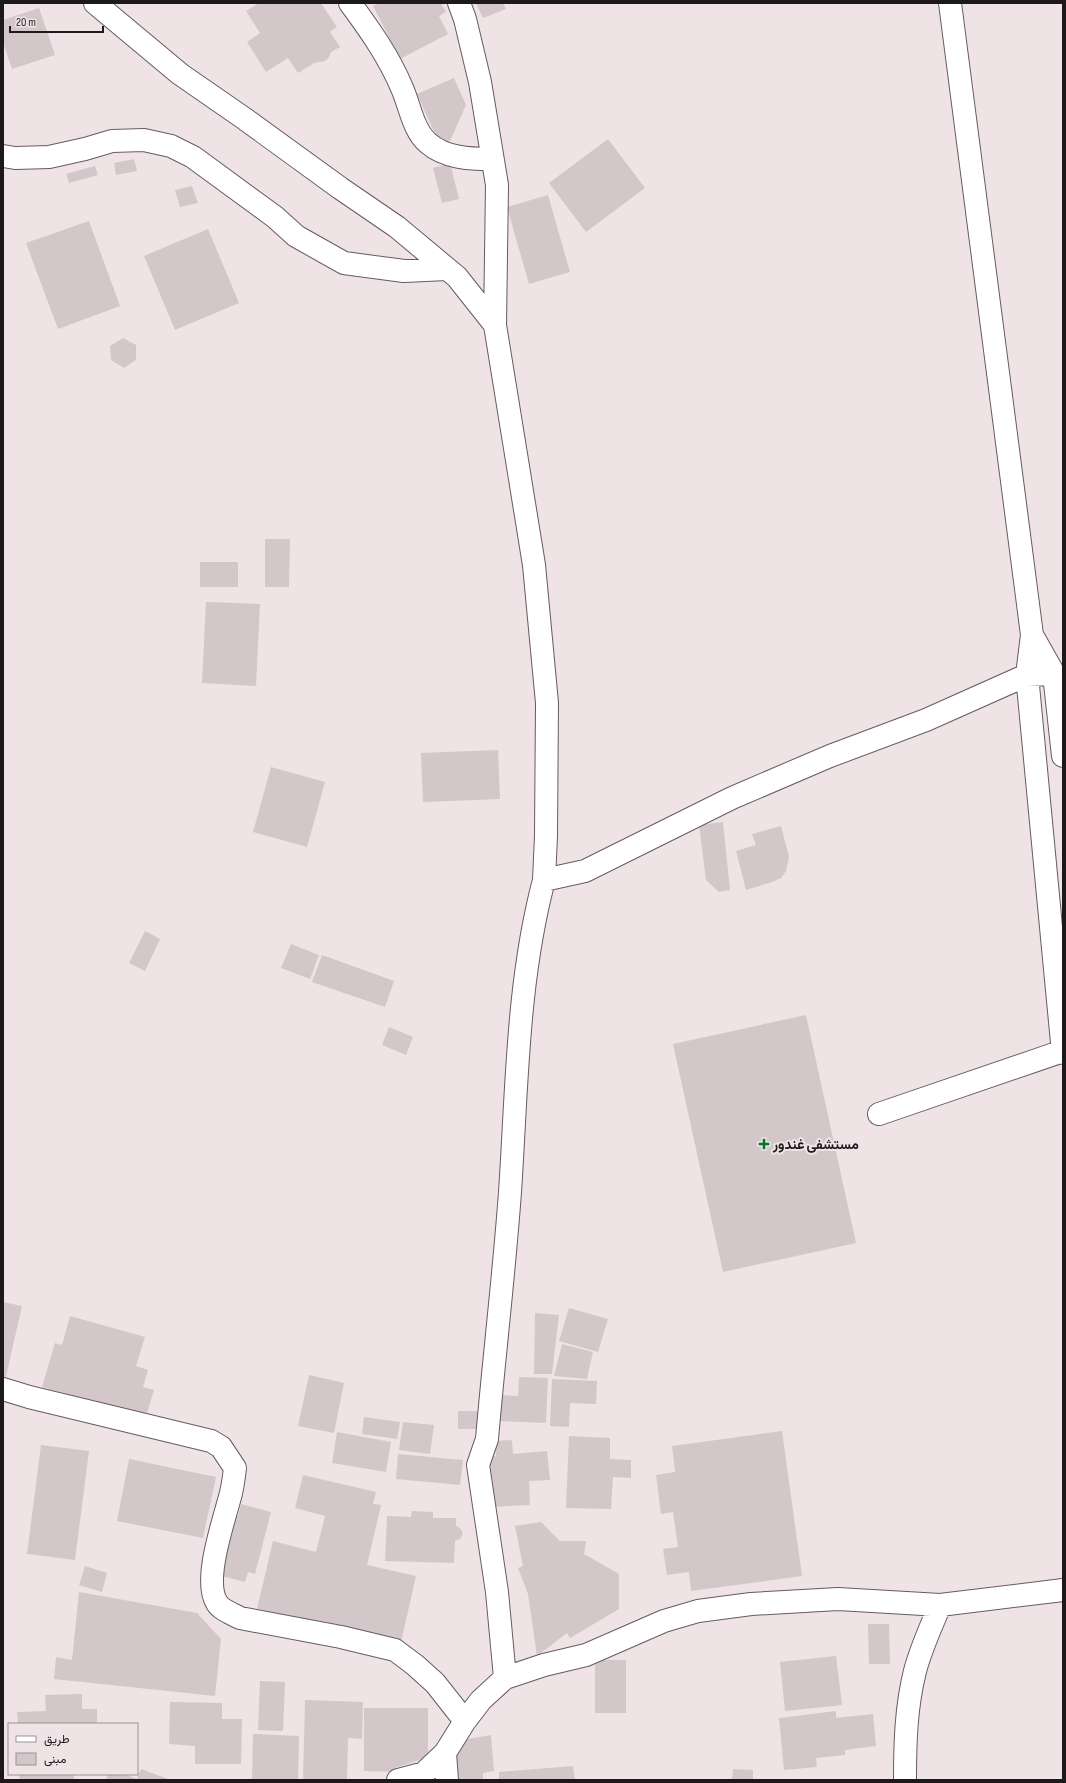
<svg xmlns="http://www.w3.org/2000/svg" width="1066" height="1783" viewBox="0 0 1066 1783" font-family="'Sofia Sans Condensed',Vazirmatn,sans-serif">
  <rect width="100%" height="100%" fill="#efe3e6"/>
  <path fill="#d3c7ca" d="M259,3H321L337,27L330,32L340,47L331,52L329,57L325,61L314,63L298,73L288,58L266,72L247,42L260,33L246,11Z
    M379,3H441L446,12L439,16L448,34L400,59L373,6Z
    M476,3H503L506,9L483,18Z
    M39,8L55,55L12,69L3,42V20Z
    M454,78L466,105L450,141L440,145L417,94Z
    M608,139L645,188L586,232L549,183Z
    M134,159L137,171L116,175L114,163Z
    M450,163L459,199L442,203L433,168Z
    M95,166L98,175L69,183L66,174Z
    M192,186L198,203L180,207L175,190Z
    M548,195L570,272L529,284L507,207Z
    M89,221L120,306L58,329L26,243Z
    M208,229L239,303L175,330L144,256Z
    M123,338L136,345V360L124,368L111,360L110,346Z
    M265,539H290L289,587H265Z
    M200,562H238V587H200Z
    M206,602L260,604L256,686L202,683Z
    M498,750L500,799L423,802L421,753Z
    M271,767L325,782L307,847L253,832Z
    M723,822L730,890L719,892L706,880L699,825Z
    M781,826L789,857L786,871L781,878L772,882L746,890L736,851L756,845L752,834Z
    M145,931L160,939L145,971L129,963Z
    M291,944L319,955L310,979L281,968Z
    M322,955L394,981L385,1007L312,982Z
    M806,1015L856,1243L723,1272L673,1044Z
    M389,1027L413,1037L406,1055L382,1045Z
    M3,1302L22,1306L5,1381H3Z
    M569,1308L608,1319L598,1352L559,1341Z
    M535,1313L559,1315L552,1374H534Z
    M70,1316L145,1337L136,1366L148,1370L143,1387L154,1390L146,1416L42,1387L55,1343L62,1345Z
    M562,1344L593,1352L587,1379L554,1376Z
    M309,1375L344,1383L334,1433L298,1426Z
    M519,1377L548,1378L546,1423L499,1421L500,1395L518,1396Z
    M552,1379L597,1381L596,1404L570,1403L569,1427L550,1426Z
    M458,1411H485V1429H458Z
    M364,1417L400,1422L397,1439L362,1434Z
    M403,1422L434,1425L430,1454L399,1450Z
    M782,1431L802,1576L691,1591L689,1572L667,1575L663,1549L678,1547L673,1512L661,1514L656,1475L675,1472L672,1446Z
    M337,1432L391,1442L386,1472L332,1463Z
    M569,1436L610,1438V1459L631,1460V1478L613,1477L611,1509L566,1508Z
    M512,1440L513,1454L547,1451L550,1480L529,1481L530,1505L488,1507L484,1457L496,1456L495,1441Z
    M41,1445L89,1451L75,1560L27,1554Z
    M398,1454L463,1460L460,1485L396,1479Z
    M129,1459L216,1477L203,1538L117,1521Z
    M303,1475L376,1492L373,1504L381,1505L367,1565L416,1576L401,1642L257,1609L273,1541L316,1552L325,1516L295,1508Z
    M241,1504L271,1512L255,1574L248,1572L245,1582L218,1575L234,1515L238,1516Z
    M412,1511L433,1512V1518H456V1526L461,1529L463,1534L460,1539L455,1541L454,1563L385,1561L387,1516L411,1517Z
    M541,1522L560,1541H586L584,1554L619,1574V1609L570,1638L567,1633L537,1656L528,1594L518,1568L523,1566L515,1526Z
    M85,1566L107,1573L102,1592L79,1585Z
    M79,1592L197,1613L221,1639L215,1696L54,1679L56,1657L72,1660Z
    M868,1624H889L890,1664H869Z
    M836,1656L842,1705L785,1711L780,1662Z
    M595,1660H626V1713H595Z
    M260,1681L285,1682L283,1731L258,1730Z
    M82,1694V1709H97V1724H18L17,1712L46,1711L45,1695Z
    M305,1700L363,1702L362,1739L348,1738L347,1780H303Z
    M170,1702L222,1703V1719H242L241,1764H195V1746L169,1744Z
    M364,1708H428V1757L395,1768V1772L364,1771Z
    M836,1711V1718L873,1714L876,1746L845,1750V1755L816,1758L817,1767L784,1770L779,1718Z
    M253,1734L299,1736L298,1780H252Z
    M491,1735L494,1771L483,1773V1780H451L456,1741Z
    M573,1766L575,1780H499V1772Z
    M141,1769L171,1780H106L108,1774H124L137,1779Z
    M733,1769L753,1770V1780H732Z
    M19,1774H74V1780H20Z"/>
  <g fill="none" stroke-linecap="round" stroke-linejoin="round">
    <defs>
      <path id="minor" d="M95,3L180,74L245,119L340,188L397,227L457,277L495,325
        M350,3C370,30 389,57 402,88C410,106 413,130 428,143C445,158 470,159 491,159
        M459,3L465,19L480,82L497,185L495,325L534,565L547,703L546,836L544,880L585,871L732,798L830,756L926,720L1027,675L1054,674
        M950,3L1032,635L1027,675L1063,1053
        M3,156L15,158L49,157L85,149L112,141L144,140L171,146L193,157L275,217L296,236L344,263L404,271L447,269
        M1032,635L1054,674L1063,756
        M879,1114L1063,1051
        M3,1389L29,1397L211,1441L221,1447L235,1468C234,1476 233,1485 231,1493C225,1518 202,1580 217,1603C221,1610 233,1614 240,1618L341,1637L395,1650L415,1665L435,1683L465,1721
        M505,1678L497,1592L478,1465L487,1439C494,1357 504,1275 510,1192C517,1088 517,982 544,880
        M445,1753L447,1780
        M398,1780L424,1773L445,1753L465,1721L481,1700L505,1678L544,1665L586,1655L664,1621L698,1611L751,1604L838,1599L940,1605L1063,1590
        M905,1780C905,1743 906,1707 915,1671C921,1648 931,1627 940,1605"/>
    </defs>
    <use href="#minor" stroke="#665b5e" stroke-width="24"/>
    <use href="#minor" stroke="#fff" stroke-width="22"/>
  </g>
  <path fill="#027327" stroke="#efe3e6" stroke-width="1.5" d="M762 1138h4v4h4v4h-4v4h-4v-4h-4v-4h4z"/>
  <g text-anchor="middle" stroke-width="4" stroke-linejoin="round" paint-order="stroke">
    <g font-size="14" font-weight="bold" fill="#1d191a" stroke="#efe3e6" text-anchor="start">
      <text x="773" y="1149">مستشفى غندور</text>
    </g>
  </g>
  <rect width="1066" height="1783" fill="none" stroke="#1d191a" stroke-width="8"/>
  <rect x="8" y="1723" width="130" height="52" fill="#efe3e6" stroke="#9b9294"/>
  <rect x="16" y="1736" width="20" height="6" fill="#ffffff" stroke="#9b9294"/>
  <text x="44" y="1743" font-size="12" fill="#1d191a">طريق</text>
  <rect x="16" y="1753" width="20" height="12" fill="#d3c7ca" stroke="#9b9294"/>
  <text x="44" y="1763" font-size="12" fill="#1d191a">مبنى</text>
  <path d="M10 26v6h93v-6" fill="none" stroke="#1d191a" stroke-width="2"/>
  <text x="16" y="26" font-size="12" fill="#1d191a" stroke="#efe3e6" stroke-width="3" paint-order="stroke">20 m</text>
</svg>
